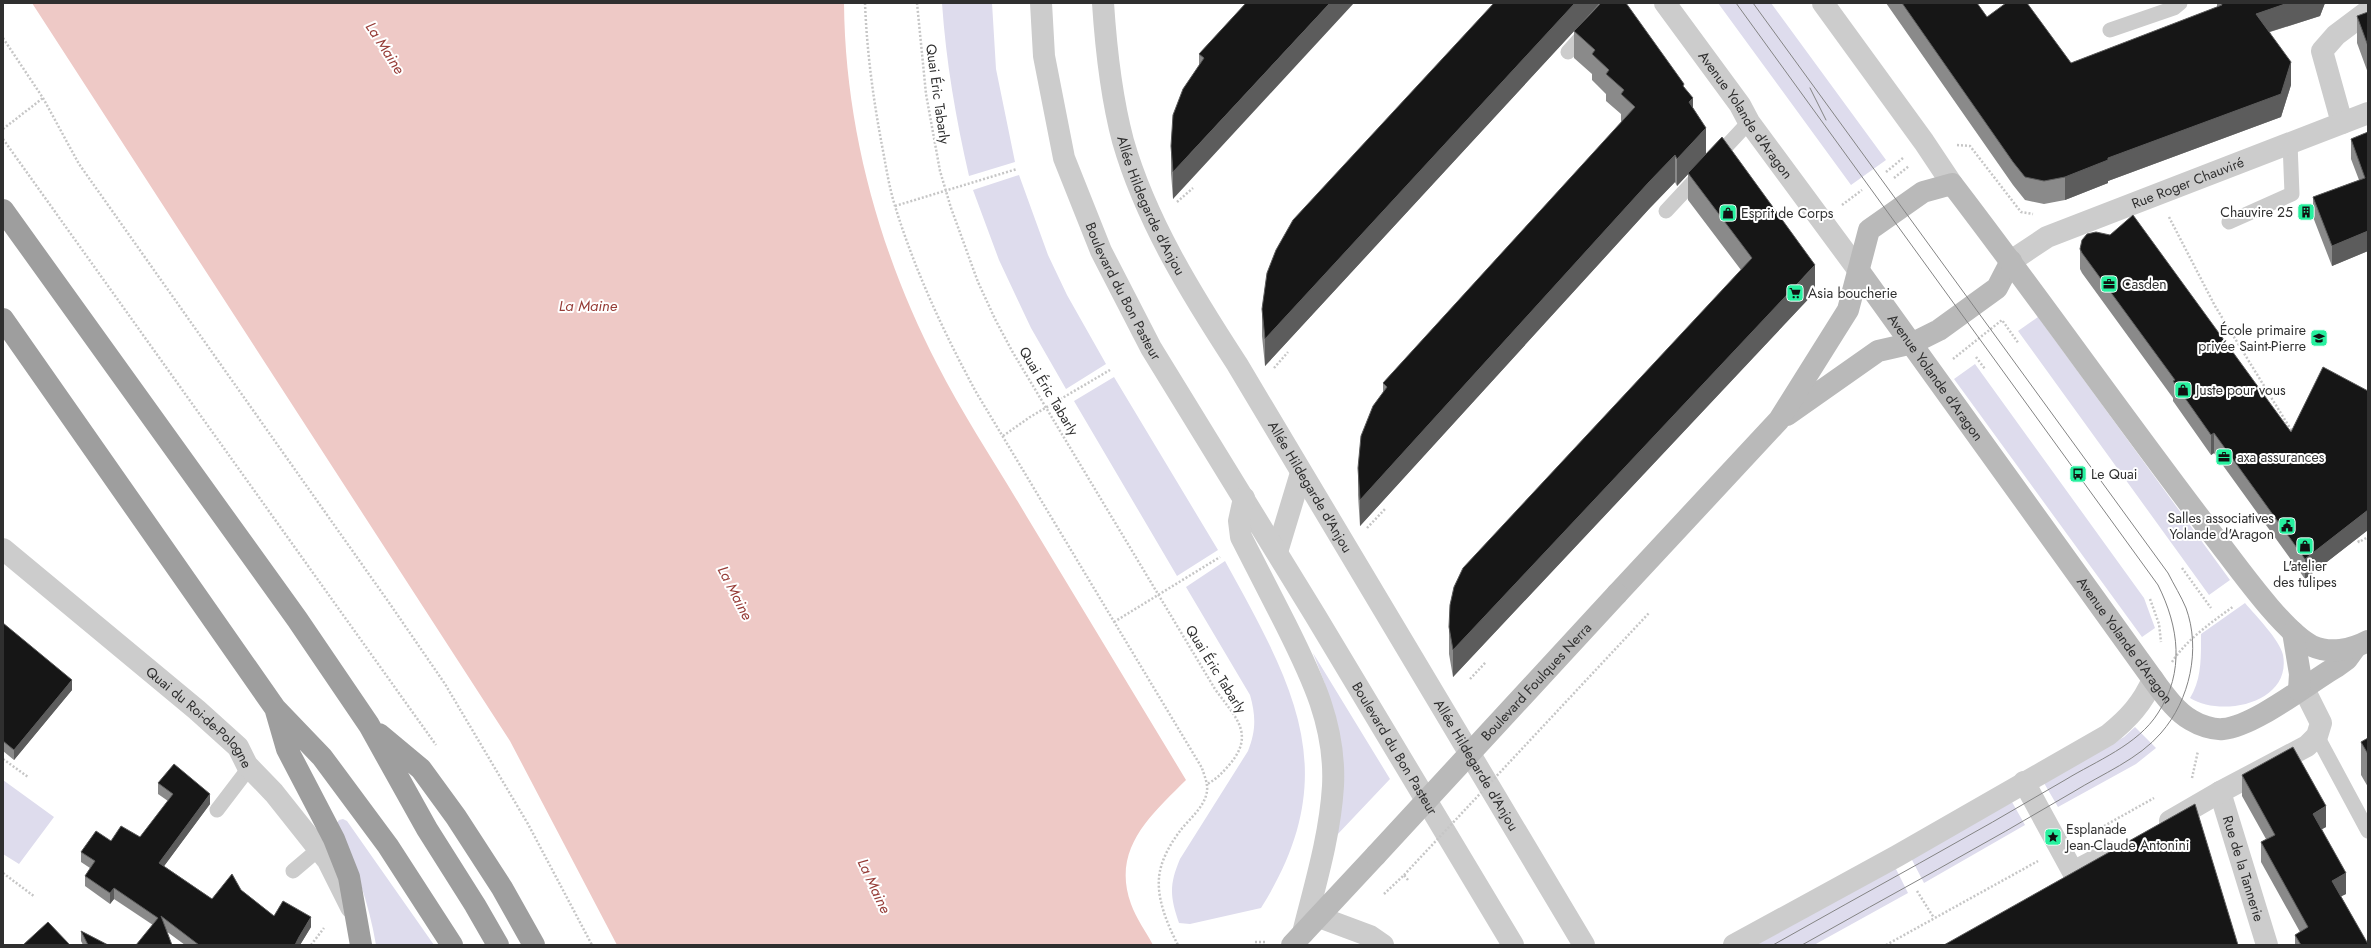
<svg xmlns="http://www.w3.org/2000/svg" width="2371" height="948" viewBox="0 0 2371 948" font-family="Jost,sans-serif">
  <rect width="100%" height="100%" fill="#fff"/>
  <path fill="#dedced" d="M942,3H992L996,69L1015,162L969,176C956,119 946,62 942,3Z
    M1718,3H1771L1886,160L1851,185Z
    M1019,175L1048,255L1067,295L1106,364L1066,389L1031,328L999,260L973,190Z
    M2038,317L2230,580L2209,595L2018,331Z
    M1975,364L2144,598L2155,628L2142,637L1954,379Z
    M1114,377L1218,550L1177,576L1074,401Z
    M1225,561C1293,685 1346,773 1261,908L1190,924L1179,923C1170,897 1169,885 1180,859L1248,751C1256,731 1256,716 1250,695L1186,587Z
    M2245,603C2255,615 2280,640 2283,655C2292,703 2222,718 2190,698C2202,679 2201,656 2201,634Z
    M1313,653L1390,779L1336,836L1325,684Z
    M2135,727L2156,748L2136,764L2058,807L2044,783L2124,737Z
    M3,780L54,817L19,864L3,854Z
    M2012,802L2025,825L1924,883L1911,858Z
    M343,819L347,821L434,945H376C369,902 354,863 337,823L339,820Z
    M1895,867L1908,893L1814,945H1755Z"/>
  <path fill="#eec9c6" d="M32,3H844C845,128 880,254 937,364C964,417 997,466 1027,517C1080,605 1133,692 1186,780C1151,815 1111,849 1131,904C1136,918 1146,932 1153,945H617L510,741Z"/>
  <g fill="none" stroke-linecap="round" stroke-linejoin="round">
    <path stroke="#c6c6c6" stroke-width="2.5" stroke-dasharray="2 2" stroke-linecap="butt" d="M865,3C867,55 874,105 884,156C887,173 890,190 895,206C915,271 944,333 976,392L1202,768C1204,775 1208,783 1207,791C1205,807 1189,819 1180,831C1170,844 1160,862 1159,878C1157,900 1168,926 1178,945
      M917,3L926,94L940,171L951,208L978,282L995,319L1012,351L1215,689C1234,716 1256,733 1230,764C1223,772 1217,779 1207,784
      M3,38L43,98L79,164L390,604L445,684L528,824L592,945
      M3,129L43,98
      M3,139L436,745
      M1957,145L1970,146L2021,212L2033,214
      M1886,172L1903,158
      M1894,178L1909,166
      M1177,202L1193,188
      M1842,205L1862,190
      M895,206L1017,169
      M2169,217L2215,306L2293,433
      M1976,357L1985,369
      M1953,359L2002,320L2019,344
      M1274,368L1288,352
      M1003,436L1030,417L1110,370
      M1367,528L1385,509
      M2356,537L2359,542L2368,537
      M2182,568L2211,608
      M2150,599L2159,624L2161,642
      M1114,622L1220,557
      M2172,662C2187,639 2212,622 2234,606
      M1470,679L1486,662
      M3,759L28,777
      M2192,778L2198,751
      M2104,826L2154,798
      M3,873L35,897
      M1917,891L1934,918
      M1384,894L1404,875L1408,880
      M1255,942H1266
      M311,945L324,928
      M1886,945L2038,861"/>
    <path stroke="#ccc" stroke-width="15" d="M2110,30L2174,8L2180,3
      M1568,52L1612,3
      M1666,211L1749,122
      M2229,222L2292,194L2290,143
      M2317,736L2368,831
      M217,810L249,768
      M293,871L319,849"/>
    <g stroke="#ccc" stroke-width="22">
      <path id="s1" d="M1103,3C1106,49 1111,96 1123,141C1146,221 1192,295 1237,364L1584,945"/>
      <path d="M2342,123L2322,51L2336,35L2368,11"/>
      <path id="s2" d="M2011,261L2047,237L2368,113"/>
      <path d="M1277,552L1301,473"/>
      <path d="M2024,782L2073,872L2111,852"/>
      <path id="s3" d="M2220,792L2267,945"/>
      <path d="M2170,821L2220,792L2307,746L2317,736L2321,723L2303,687"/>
      <path d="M1734,945L1897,856L2108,735C2128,719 2143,703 2153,679"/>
    </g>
    <g stroke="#ccc" stroke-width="22">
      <path id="s4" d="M1041,3L1044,56L1064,158L1101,251L1151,348L1315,615L1513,945"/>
      <path id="s5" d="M1665,3L1740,105L1749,122L1859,271"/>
      <path d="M1823,3L1924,142L1952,184"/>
      <path d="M1244,498L1239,521L1241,537C1256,566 1271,596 1286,625C1312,677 1336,726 1333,786C1330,836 1315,885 1303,933"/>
      <path id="s6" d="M3,549L197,710L238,747L247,765L274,793L328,861L351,907"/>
      <path d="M1319,917L1370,936L1383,945"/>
    </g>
    <g stroke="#b9b9b9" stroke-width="22">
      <path id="s7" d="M1859,271L2157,685C2166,697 2177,712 2191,720C2199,725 2213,730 2223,729C2255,726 2307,684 2336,667L2347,659L2355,648"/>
      <path d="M1787,415L1878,351L1913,343L1939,330L1997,288L2011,261"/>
      <path d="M1617,594L1779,420L1848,310L1869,230L1923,192L1952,184C2041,300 2124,419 2213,535C2235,563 2282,631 2312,646C2330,654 2351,650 2368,641"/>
      <path d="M2293,632L2300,674L2299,690"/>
      <path d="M1292,945L1376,855"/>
    </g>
    <path stroke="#9e9e9e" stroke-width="22" d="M3,210L297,619L369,725L427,829L475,905L498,945
      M3,319L275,708L322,757L388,846L452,945
      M276,711L287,749L334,839L349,877L361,945
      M379,734L421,769L456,817L502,888L534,945"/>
    <path stroke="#848484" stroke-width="1" d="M1736,3L2158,585C2179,627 2185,672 2158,713C2138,745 2096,761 2065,780C1969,837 1870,890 1773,945
      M1753,3L2168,573C2174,585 2181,596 2186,608C2201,649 2190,700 2161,733C2139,759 2102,774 2073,792C1984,845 1892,894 1802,945
      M1810,88L1826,120"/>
    <path stroke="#c6c6c6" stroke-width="2.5" stroke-dasharray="2 2" stroke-linecap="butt" d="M1404,875L1649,613"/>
    <path stroke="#b9b9b9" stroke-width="22" id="s8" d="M1376,855L1617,594"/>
  </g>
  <path fill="#8a8a8a" d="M1246,3L1173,199L1171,173V146L1199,66V54Z
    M1494,3H1600L1265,366L1262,336V309Z
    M1886,3H1977L1987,17L2071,63L2217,7V3H2325L2320,16L2270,32L2291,85L2281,117L2108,181V183L2065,200L2044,204L2025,200L2013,185Z
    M2368,12V73L2357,43V16Z
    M1574,31L1684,87L1693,108L1706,154L1815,292L1453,677L1449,654V627L1741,270L1688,200V174L1677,186L1675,182L1649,209L1360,526L1358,495V468L1383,392V383L1622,122L1621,121V114L1606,101V94L1592,80V74L1574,58Z
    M2368,132V251L2332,266L2313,217V197L2359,180L2351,159V139Z
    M2080,249L2291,432L2368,391V530L2305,579L2214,453L2211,455L2173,401V398L2082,273L2080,269Z
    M3,623L72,690L14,760L3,751Z
    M2368,738V787L2361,775V742Z
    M2242,775L2326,827L2322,829L2346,894L2341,896L2368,945H2295V935L2300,932L2261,862V842L2266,839L2242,796Z
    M158,783L210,804L164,866L212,899L241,890L274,916L311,927L300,945H185L166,931L153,925L114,899L110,904L85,886V876L90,868L81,862V852L111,841L140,837L168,801L158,794Z
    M81,931L108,945H83L81,941Z"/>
  <path fill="#5c5c5c" d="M1330,3H1354L1173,199V172Z
    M1575,3H1600L1265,366V339Z
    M2288,3H2325L2320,16L2256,36V14Z
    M2291,62V85L2281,117L2108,181V183L2065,200V177L2108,158Z
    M1693,98V125L1689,102Z
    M1706,128V155L1677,186V159Z
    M1675,155V182L1649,209L1360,526V500L1649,182Z
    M2368,231V251L2332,266V246Z
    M1815,265V292L1453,677V650Z
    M2214,433V453L2211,455V435Z
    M2368,510V530L2305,579V559Z
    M72,680V690L14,760V750Z
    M210,794V804L159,873V863Z
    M2326,806V827L2313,834V814Z
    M2346,873V894L2332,901V881Z
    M114,888V899L110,904V893Z
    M311,917V927L300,945H295L299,937Z"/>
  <path fill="#161616" stroke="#5c5c5c" d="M1246,3H1330L1173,172L1171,146L1173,115L1183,89L1204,58L1199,54Z
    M1494,3H1575L1265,339L1262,309L1267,273L1276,250L1293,220Z
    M1601,3H1626L1684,84L1683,86L1693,98L1689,102L1706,128L1677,159L1675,155L1649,182L1360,500L1358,468L1361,436L1373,406L1387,387L1383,383L1635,107L1621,94L1624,90L1606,74L1609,70L1592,54L1595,50L1574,31Z
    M1902,3H1977L1987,17L2006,3H2027L2071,63L2222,5L2221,3H2288L2256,14L2291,62L2281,94L2108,158V160L2065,177L2044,181L2025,177L2013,162Z
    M2368,12V46L2357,16Z
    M2368,132V231L2332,246L2313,197L2365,178L2351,139Z
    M1722,137L1815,265L1453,650L1449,627L1450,605L1454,587L1463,568L1752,258L1688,173Z
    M2133,215L2291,432L2323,367L2368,391V510L2305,559L2214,433L2211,435L2173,381L2175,380L2082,253L2080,249L2082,240L2087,234L2096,232L2110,235Z
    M3,623L72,680L14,750L3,741Z
    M2368,738V754L2361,742Z
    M2293,747L2326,806L2313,814L2346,873L2332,881L2368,944V945H2301L2295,935L2308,927L2261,842L2275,835L2242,775Z
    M174,764L210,794L159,863L212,899L232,874L241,890L274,916L283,901L311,917L299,937L295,945H199L161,916L172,945H136L158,918L114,888L110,893L85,876L95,861L81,852L96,831L111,841L121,826L140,837L173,794L158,783Z
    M2195,804L2238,945H1944Z
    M48,922L69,944L68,945H23Z
    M81,931L108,945H88Z"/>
  <defs>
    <symbol id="building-square" viewBox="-11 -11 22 22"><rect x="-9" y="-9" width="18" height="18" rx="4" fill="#26f09e" stroke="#fff"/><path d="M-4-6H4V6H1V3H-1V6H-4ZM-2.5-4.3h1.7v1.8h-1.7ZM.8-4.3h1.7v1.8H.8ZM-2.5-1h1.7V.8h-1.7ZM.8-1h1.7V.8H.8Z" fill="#111"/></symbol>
    <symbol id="shop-square" viewBox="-11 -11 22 22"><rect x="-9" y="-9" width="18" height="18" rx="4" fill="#26f09e" stroke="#fff"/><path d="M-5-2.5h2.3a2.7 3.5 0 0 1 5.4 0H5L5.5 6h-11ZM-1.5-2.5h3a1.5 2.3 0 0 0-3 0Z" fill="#111"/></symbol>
    <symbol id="office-square" viewBox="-11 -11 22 22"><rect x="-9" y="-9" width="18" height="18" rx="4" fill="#26f09e" stroke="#fff"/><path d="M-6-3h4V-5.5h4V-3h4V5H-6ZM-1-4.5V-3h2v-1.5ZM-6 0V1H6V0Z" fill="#111"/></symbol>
    <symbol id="supermarket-square" viewBox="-11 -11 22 22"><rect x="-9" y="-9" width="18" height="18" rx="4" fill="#26f09e" stroke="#fff"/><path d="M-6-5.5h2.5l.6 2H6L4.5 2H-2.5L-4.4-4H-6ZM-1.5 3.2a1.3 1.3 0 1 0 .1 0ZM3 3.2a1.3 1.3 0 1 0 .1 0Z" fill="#111"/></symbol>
    <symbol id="school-square" viewBox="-11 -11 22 22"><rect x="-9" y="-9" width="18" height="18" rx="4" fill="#26f09e" stroke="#fff"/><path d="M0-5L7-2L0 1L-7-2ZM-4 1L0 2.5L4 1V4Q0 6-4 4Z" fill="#111"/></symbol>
    <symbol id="bus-square" viewBox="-11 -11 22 22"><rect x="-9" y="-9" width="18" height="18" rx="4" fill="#26f09e" stroke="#fff"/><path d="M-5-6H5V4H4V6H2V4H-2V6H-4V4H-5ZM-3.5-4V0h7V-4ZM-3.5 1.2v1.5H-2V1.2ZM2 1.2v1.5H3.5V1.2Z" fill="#111"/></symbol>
    <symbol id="civic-square" viewBox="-11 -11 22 22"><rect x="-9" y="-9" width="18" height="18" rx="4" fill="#26f09e" stroke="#fff"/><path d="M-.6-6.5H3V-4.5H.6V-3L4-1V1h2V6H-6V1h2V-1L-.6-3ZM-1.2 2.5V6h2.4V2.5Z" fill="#111"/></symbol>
    <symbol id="sight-square" viewBox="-11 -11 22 22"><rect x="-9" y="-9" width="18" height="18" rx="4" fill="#26f09e" stroke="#fff"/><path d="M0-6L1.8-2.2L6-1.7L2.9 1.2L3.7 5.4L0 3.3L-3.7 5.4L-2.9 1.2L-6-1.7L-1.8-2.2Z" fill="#111"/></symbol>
  </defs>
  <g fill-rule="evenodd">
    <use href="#building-square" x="2296" y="202" width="20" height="20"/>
    <use href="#shop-square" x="1718" y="203" width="20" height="20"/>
    <use href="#office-square" x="2099" y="274" width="20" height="20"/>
    <use href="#supermarket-square" x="1785" y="283" width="20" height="20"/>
    <use href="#school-square" x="2309" y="328" width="20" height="20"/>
    <use href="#shop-square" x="2173" y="380" width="20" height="20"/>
    <use href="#office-square" x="2214" y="447" width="20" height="20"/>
    <use href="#bus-square" x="2068" y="464" width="20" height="20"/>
    <use href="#civic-square" x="2277" y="516" width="20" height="20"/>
    <use href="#shop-square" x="2295" y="536" width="20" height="20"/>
    <use href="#sight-square" x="2043" y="827" width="20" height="20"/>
  </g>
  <g text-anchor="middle" stroke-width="4" stroke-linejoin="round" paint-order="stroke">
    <g font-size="14" fill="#2f2f2f" stroke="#fff">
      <text transform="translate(938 94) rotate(82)" y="5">Quai Éric Tabarly</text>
      <text dy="5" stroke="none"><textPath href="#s5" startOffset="138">Avenue Yolande d’Aragon</textPath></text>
      <text dy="5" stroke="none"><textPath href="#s2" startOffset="194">Rue Roger Chauviré</textPath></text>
      <text dy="5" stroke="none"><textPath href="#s1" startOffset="210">Allée Hildegarde d'Anjou</textPath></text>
      <text dy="5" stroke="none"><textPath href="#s4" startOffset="303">Boulevard du Bon Pasteur</textPath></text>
      <text dy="5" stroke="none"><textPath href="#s7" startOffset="131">Avenue Yolande d’Aragon</textPath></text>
      <text transform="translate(1049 391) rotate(59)" y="5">Quai Éric Tabarly</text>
      <text dy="5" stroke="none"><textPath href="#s1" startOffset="534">Allée Hildegarde d'Anjou</textPath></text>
      <text dy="5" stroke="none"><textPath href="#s7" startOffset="455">Avenue Yolande d’Aragon</textPath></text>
      <text transform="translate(1216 669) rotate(58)" y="5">Quai Éric Tabarly</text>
      <text dy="5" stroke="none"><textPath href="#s8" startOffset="236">Boulevard Foulques Nerra</textPath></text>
      <text dy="5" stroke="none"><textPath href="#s6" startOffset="259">Quai du Roi-de-Pologne</textPath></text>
      <text dy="5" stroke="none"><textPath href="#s4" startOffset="835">Boulevard du Bon Pasteur</textPath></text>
      <text dy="5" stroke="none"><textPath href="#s1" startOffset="858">Allée Hildegarde d'Anjou</textPath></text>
      <text dy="5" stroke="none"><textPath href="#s3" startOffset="80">Rue de la Tannerie</textPath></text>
    </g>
    <g font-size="14" fill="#2f2f2f" stroke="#fff" text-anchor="start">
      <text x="2293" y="217" text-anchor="end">Chauvire 25</text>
      <text x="1741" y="218">Esprit de Corps</text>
      <text x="2122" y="289">Casden</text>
      <text x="1808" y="298">Asia boucherie</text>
      <text x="2306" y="335" text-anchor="end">École primaire<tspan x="2306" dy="16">privée Saint-Pierre</tspan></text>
      <text x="2196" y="395">Juste pour vous</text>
      <text x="2237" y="462">axa assurances</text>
      <text x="2091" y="479">Le Quai</text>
      <text x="2274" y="523" text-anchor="end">Salles associatives<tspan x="2274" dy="16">Yolande d'Aragon</tspan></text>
      <text x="2305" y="571" text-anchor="middle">L'atelier<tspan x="2305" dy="16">des tulipes</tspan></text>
      <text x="2066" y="834">Esplanade<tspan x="2066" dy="16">Jean-Claude Antonini</tspan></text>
    </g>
    <g font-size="15" font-style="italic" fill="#963c37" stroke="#fff">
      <text transform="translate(385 48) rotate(57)" y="5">La Maine</text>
      <text x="588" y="311">La Maine</text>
      <text transform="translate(735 593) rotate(63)" y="5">La Maine</text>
      <text transform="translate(874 886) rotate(65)" y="5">La Maine</text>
    </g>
  </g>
  <rect width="2371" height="948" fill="none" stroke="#2f2f2f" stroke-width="8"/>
</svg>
